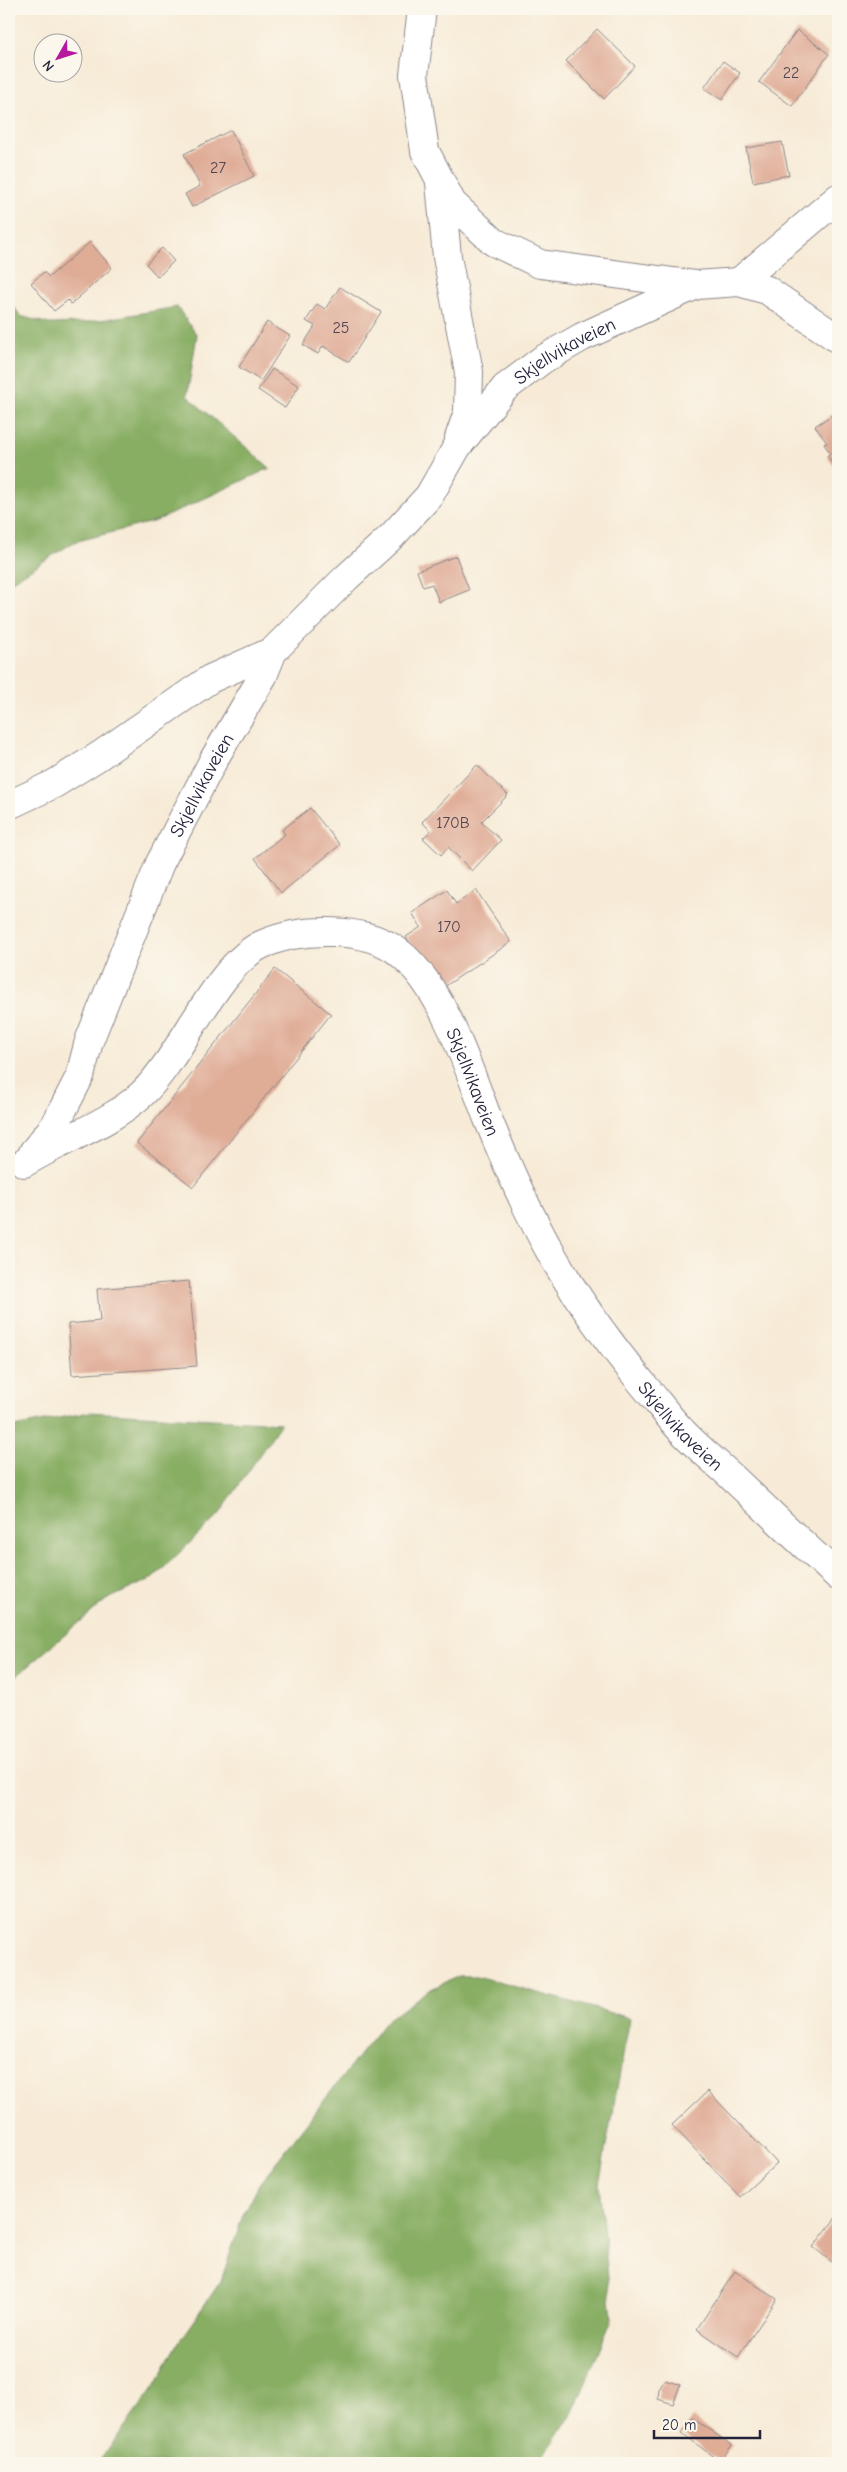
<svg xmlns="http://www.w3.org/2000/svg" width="847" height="2472" viewBox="0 0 847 2472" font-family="'Comic Neue',sans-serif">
  <rect width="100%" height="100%" fill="#fbf7ec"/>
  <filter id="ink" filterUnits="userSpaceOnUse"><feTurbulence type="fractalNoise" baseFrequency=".02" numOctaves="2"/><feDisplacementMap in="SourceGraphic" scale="10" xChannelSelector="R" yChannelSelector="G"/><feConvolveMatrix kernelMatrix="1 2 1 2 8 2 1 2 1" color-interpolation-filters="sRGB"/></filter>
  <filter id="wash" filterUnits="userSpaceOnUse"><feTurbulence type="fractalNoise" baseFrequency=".0096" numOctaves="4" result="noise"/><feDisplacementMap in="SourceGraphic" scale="20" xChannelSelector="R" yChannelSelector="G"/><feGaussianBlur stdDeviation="1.12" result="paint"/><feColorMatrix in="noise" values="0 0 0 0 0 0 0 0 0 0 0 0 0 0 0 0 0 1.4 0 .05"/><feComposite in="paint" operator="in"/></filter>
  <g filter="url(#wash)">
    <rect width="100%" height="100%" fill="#f7ebd7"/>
    <path fill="#88ae64" stroke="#556850" d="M9,299L20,316L49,324L83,323L177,307L197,335L187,396L270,468L156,521L74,542L9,583Z
      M90,1412L281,1423L219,1515L153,1578L106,1600L9,1682V1428Z
      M459,1976H476L630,2018L599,2184L612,2319L573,2412L539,2463H98L155,2386L180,2340L221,2281L243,2215L259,2184L386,2021L427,1991Z"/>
    <g id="blocks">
      <path fill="#dfac96" d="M597,29L635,66L604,99L566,61Z
        M797,30L829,54L792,106L759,82Z
        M723,61L740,73L722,100L704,88Z
        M231,130L254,176L192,207L185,194L200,186L184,154Z
        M782,142L789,175L753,182L746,148Z
        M90,242L112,268L71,304L68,300L54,311L31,283L44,272L49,277Z
        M162,248L174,261L158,277L146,264Z
        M340,287L381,312L349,362L323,346L318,354L303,345L315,326L306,321L317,304L325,309Z
        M267,322L290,336L261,381L239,367Z
        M272,369L299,386L285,408L258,390Z
        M838,411V467L836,468L827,456L830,453L824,444L827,443L815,426Z
        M456,556L469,590L439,602L432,584L423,587L417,571Z
        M477,765L508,795L481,822L501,840L472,871L448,847L441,855L423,838L431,831L422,822Z
        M310,808L340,845L281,893L255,858L285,834L282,830Z
        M447,890L456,904L476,890L511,942L441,989L406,937L421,927L412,913Z
        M275,969L331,1014L193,1187L137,1143Z
        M189,1281L197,1366L72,1375L68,1324L100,1321L97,1289Z
        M708,2091L777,2163L740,2197L672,2125Z
        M838,2215V2267L813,2247Z
        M735,2271L777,2299L738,2357L697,2329Z
        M665,2380L680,2385L673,2404L658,2399L659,2389Z
        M692,2418L732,2445L720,2462L682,2433Z"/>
    </g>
  </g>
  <g filter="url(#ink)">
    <use href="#blocks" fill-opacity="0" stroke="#8c8689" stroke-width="1"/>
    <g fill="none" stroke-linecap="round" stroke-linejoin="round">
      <defs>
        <g id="minor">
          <path d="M422,9L414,75L425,151L452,203L494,242L540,264L696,285L739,282L767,290L838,339"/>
          <path d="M440,183L447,257L469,372L468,412L459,438"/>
          <path d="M739,282L838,198"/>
          <path id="s1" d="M9,805L54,784L99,756L210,679L273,651L346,578L392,536L429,496L457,447L505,388L542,360L582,337L696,285"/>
          <path id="s2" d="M33,1152L55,1125L80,1076L89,1041L160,863L214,759L263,676L273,651"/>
          <path id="s3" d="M24,1163C63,1139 108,1125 142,1094C182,1056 217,964 263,944C302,927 368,926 401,954C444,990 468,1068 488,1119C507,1166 527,1211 552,1255C579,1302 611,1346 646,1388C658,1402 669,1418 682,1431C698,1448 716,1462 733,1478C768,1511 802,1544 838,1576"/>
        </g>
      </defs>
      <use href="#minor" stroke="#8c8689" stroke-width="30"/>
      <use href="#minor" stroke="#fff" stroke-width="28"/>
    </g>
  </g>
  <g text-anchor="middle" stroke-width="5" stroke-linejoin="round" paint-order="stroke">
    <g font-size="16" fill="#514452">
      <text x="791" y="78">22</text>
      <text x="218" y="173">27</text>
      <text x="341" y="333">25</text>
      <text x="453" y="828">170B</text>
      <text x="449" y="932">170</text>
    </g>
    <g font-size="19" fill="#22223b" stroke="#fbf7ec">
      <text dy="7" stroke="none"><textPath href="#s1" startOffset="730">Skjellvikaveien</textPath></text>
      <text dy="7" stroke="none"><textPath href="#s2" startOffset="406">Skjellvikaveien</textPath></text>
      <text dy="7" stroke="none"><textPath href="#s3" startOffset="624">Skjellvikaveien</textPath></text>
      <text dy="7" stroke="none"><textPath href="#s3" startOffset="1029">Skjellvikaveien</textPath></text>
    </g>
  </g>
  <rect width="847" height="2472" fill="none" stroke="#fbf7ec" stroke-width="30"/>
  <g transform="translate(58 58) rotate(231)"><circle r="24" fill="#fbf7ec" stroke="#a4a2a5"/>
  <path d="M0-4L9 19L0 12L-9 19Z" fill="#b5179e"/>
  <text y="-8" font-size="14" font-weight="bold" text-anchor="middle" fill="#22223b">N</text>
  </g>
  <path d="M654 2430v8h106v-8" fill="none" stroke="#22223b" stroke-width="2.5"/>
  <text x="662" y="2430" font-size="15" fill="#22223b" stroke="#fbf7ec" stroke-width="4" paint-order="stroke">20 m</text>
</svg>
